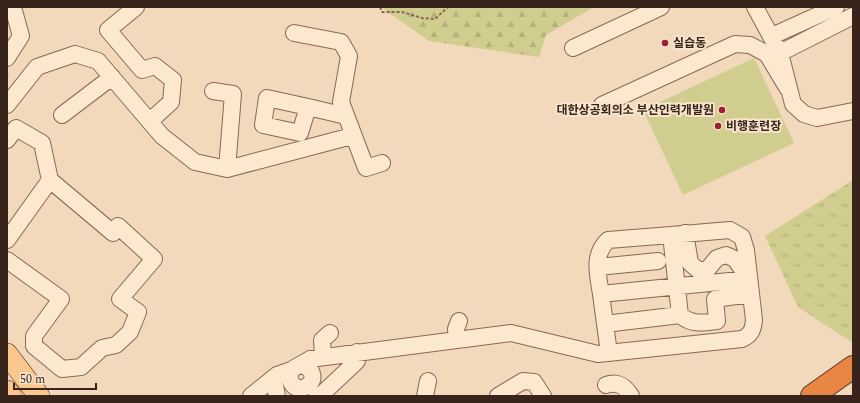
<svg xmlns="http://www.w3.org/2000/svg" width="860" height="403" viewBox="0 0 860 403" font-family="Spectral,'Noto Sans KR',serif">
  <defs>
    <pattern id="grass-tufts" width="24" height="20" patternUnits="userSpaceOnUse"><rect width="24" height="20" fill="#d0cd8f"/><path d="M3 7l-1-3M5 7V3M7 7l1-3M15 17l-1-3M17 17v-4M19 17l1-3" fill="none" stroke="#b3b07b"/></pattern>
    <pattern id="forest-firs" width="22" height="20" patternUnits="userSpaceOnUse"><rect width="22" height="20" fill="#d0cd8f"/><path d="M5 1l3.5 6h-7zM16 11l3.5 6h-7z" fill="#b3b07b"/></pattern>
  </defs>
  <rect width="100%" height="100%" fill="#f2d9bc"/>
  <path fill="url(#grass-tufts)" d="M853,180V343L798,307L765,236Z"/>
  <path fill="url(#forest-firs)" d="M381,7H594L546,35L539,57L429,41Z"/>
  <path fill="#d0cd8f" d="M754,58L794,143L683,195L643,110Z"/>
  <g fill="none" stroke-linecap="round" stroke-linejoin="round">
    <defs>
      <path id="minor" d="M136,7L108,30L142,70L155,66L173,80L171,102L150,121
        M755,7L780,53L793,104L804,114L817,118L853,111
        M7,8L14,11L21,36L7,58
        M294,33L341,42L349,56L341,102L366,168L382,163
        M772,36L836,7
        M573,48L661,7
        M780,53L853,16
        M213,91L233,94L227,169
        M7,105L37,67L75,54L98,61L162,136L195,162L227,169L352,136
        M602,105L735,44L750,45L767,54L788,89
        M308,107L267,98L263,125L300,133L308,107L346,116
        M62,115L112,77
        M7,140L16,128L42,143L50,180
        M671,235L608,240C592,255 598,275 601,294L749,279L735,259L726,255L717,258L707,270H698L690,263L685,233
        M7,240L50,180L113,233L118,226L154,259L120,299L138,312L130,332L116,345L102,348L81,367L62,369L34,346V336L61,299L7,260
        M598,267L658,261
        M601,294L605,324
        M680,315C692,325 702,323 717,321L715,299L750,294
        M457,340L456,329L459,321
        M323,356L322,340L330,333
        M303,365C327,377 299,399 291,382C289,378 289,373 292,370C294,367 305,363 310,359L511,333L598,354L742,339C751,335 753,330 754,320L746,250L742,237L730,230L671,235L680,315L605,324L609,353
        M275,385L277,396
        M606,385C617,381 625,386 631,396
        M251,396L277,375L291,370
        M317,396L322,394L357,361V352
        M425,396L428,381
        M498,396L523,381L534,382L543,396"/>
      <path id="major" d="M7,354L39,396
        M7,391L11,396"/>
      <path id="highway" d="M812,396L853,367"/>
    </defs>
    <use href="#minor" stroke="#8a6854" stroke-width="18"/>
    <use href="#major" stroke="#573729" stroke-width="22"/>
    <use href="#highway" stroke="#573729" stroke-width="24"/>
    <path stroke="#8a6854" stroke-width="2" stroke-dasharray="3 2" stroke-linecap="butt" d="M380,7L382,12H402L422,18L435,19L448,7"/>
    <use href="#minor" stroke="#fce7cf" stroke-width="16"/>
    <use href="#major" stroke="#fac78f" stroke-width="21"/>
    <use href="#highway" stroke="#ea8643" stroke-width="22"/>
  </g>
  <g fill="#9f1e34" stroke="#f8e4cc" stroke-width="1.5">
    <circle cx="665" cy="43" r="4"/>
    <circle cx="722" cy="110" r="4"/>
    <circle cx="718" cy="126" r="4"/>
  </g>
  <g text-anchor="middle" stroke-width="4" stroke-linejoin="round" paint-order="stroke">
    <g font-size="12" font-weight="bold" fill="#38241a" stroke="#f8e4cc" text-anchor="start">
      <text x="673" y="47">실습동</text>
      <text x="714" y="114" text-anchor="end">대한상공회의소 부산인력개발원</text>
      <text x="726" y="130">비행훈련장</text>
    </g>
  </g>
  <rect width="860" height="403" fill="none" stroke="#38241a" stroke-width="16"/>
  <path d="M14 383v6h82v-6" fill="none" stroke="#38241a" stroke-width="2"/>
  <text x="20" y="383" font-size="12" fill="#38241a" stroke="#f8e4cc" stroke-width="3" paint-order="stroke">50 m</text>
</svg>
